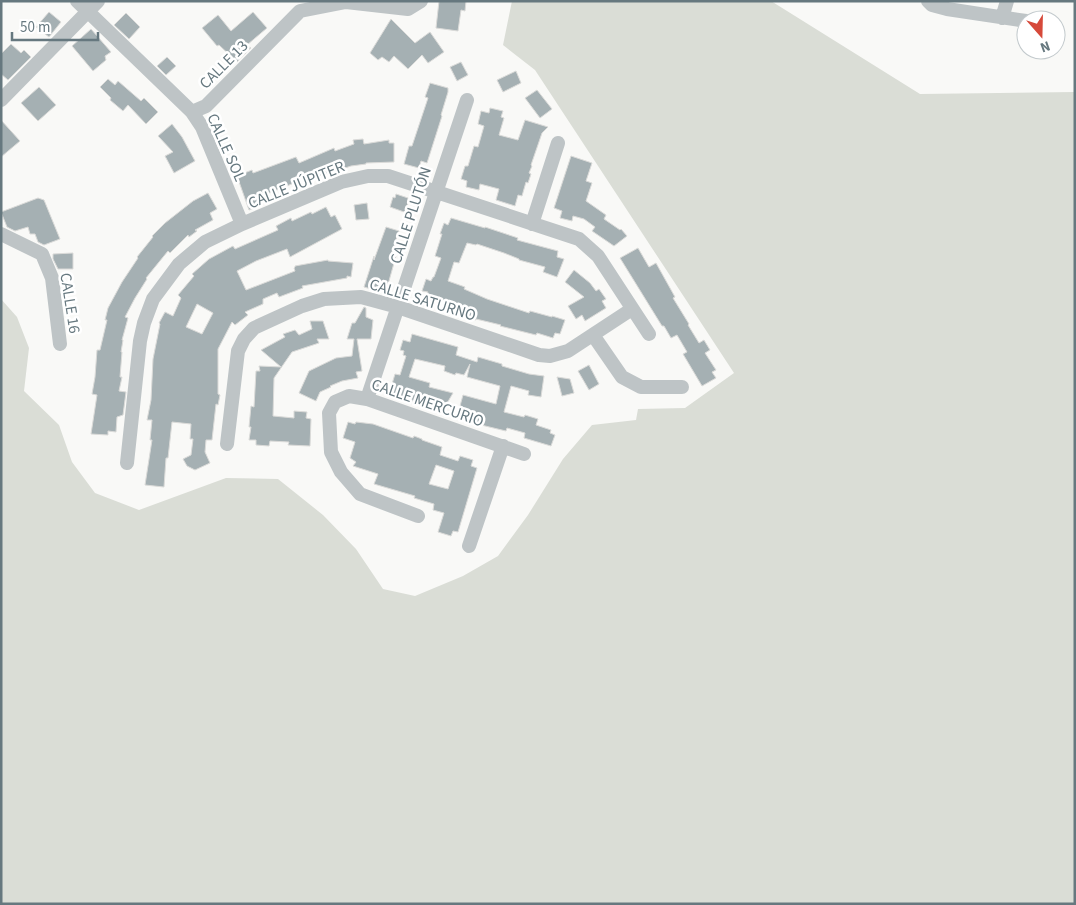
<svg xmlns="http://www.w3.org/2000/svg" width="1076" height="905" viewBox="0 0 1076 905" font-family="'Source Sans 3',sans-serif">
  <rect width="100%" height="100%" fill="#f9f9f7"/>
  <path fill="#daddd6" d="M512,1H771L920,94L1075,92V904H1V299L17,317L29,348L24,391L59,425L72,462L95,493L139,510L226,478L278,479L323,515L356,549L383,589L415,596L463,576L498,556L528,515L563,459L592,425L636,420L638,409L685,408L734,373L535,70L503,45Z"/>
  <path fill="#a5b0b3" stroke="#dbdbd9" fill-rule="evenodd" d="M439,1H466L465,11L461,10L458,31L436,28Z
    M49,12L61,22L49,37L36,27Z
    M253,12L267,28L247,45L251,48L237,62L219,45L217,46L202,28L218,15L231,31Z
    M126,13L140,27L129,39L114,25Z
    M391,19L415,43L430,32L444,52L428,63L422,55L408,69L394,56L389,62L382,57L378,60L370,53Z
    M91,29L111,52L105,56L106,60L93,71L72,46Z
    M11,44L21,53L24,50L31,57L8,80L1,74V54Z
    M167,57L176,66L166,75L157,66Z
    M461,62L468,75L457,81L450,67Z
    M516,71L521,83L503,92L497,80Z
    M108,79L115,85L118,81L141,101L144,98L158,112L146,124L128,105L123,111L110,100L111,98L100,87Z
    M430,83L448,88V92L441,115L442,116L427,163L421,161L419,168L404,164L409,146H412L428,98L425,97Z
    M39,87L56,105L38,121L21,103Z
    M537,90L552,109L540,118L525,98Z
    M490,108L503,111L501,117L504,118L499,135L518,140L525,120L548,127L542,133L531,165L532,166L529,173L531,174L528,183L526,182L522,196L518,195L515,206L496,200L499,189L480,184L479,190L466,187L467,181L461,179L465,166H468L474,146L478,147L484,126L478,124L481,111L489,113Z
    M1,120L20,141L1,157Z
    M172,124L182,137L195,161L174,173L165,156L173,152L158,136Z
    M363,139L364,144L389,140V143H394V162L366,163V164L351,166L310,180L309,177L262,196L258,199L261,206L249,210L237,176L252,170L253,173L296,157L299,163L334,148L335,151L354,144L353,140Z
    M571,156L592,163L586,181L592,183L586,201L606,215L604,219L620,230L621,229L627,236L614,246L592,231L595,227L584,219L573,216L572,221L560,218L562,211L554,208Z
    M208,193L217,209L210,213L213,220L195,230L197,231L189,237L188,235L170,253L168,251L146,278L147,279L135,298L125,317L128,318L122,340H123L121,352H122L120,377H122L119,391L126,392L123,415L117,417L116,432L108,431V435L91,434L97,395L92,394L95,377L97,350H100L107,320H105L108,308L122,282L138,258L137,257L153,237L152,236L165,223L193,201Z
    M396,194L408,198L407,213L390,207L393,197L395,198Z
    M38,198L44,200L60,239L44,245L38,242L35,234H30L28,227L15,231L7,227L1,212Z
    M367,203L369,219L356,220L354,205Z
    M326,207L331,217L335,215L342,229L290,257L287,249L256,261L237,271L246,290L295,271L294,268L295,267V266L328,260V261L353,263L351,277L347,276V278L302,286L303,288L279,297L277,293L263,299V304L245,312L248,315L235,325L232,322L218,349V394L220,395L218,405L216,404L212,440H206L205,452L210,463L195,470L187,466L183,459L191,455L193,439H190L191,424L172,422L168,458H166L164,487L145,485L152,440H150L152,420H147L151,400L153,359L160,324L159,323L165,312L173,316L181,298L178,295L194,276L192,274L209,259L233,246L235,249L278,230L276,226L291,218L292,221L311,212L312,214ZM197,304L213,313L202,334L186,327Z
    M451,218L485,228V227L518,238L517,240L558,251L557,257L564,259L557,277L543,272L545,267L519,260V259L504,253L477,244L476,245L467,243L459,263L454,262L448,281L465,287L464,289L487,299L529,313L530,311L552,317V316L565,320L560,334L555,333L553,338L537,333L536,335L500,326L501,325L476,319V320L461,316L462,314L438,305L439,304L425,299L428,292L422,291L426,279L431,281L433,277H434L441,258L435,256L442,234H440L444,223L448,225Z
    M386,227L399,231L391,255L396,256L387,288L380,286L378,291L364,287L374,256V260Z
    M638,248L649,267L656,263L675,297L673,298L689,324L688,325L699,343L704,340L710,350L705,353L716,370L712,372L716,378L702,386L683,354L687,352L677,335L671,338L664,326H662L620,258Z
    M73,253V269H58L53,259V254Z
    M574,270L590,283L596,291L599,289L606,299L602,301L606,308L585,321L582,315L576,319L568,306L584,297L565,282Z
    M364,307L366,308V317L373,320L371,339H357L362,371L356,372L358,378L342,381L330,386L331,387L320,392L316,401L299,393L309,371L336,358L352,356L354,339H347L352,323H355Z
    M310,321H323L329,339H317L319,343L292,352L274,378L273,416L294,418V411L307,412L306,418L311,419L310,446L288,445L289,442L270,441L269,446L256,445V440H249L251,427H249L251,406L254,407L256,371H260L259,366L281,367L261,350L285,337L283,334L295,330L299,335L312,329Z
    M412,334L458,347L456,355L477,362L478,357L502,364V366L529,374L544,376L541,397L528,395L529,391L511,386L504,412L524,417L525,415L538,419L536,425L551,430L550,433L555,435L551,446L524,438L525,433L507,428L506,431L477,424V422L457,417L463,395L496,404L500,386L467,377L470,364L464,375L456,373L455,375L444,371L445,366L415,359L409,377L430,383L429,387L453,393L443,410L416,403V402L389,394L395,374L400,375L406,356L403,355L404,351L400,350L403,340L410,342Z
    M589,365L599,384L589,390L578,371Z
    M557,377L570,379L574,393L562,396Z
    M348,422L355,424L356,422L373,424L413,438L414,436L422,439V440L442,447L440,455L458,461L460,456L473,460L471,466L477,468L458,532L453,531L451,536L438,532L444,513L433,510L434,504L414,498L415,496L374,484L378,474L353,466L356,462L350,458L355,442L343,438ZM436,465L454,471L448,489L429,484Z"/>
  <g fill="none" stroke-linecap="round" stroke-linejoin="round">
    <path stroke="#bec4c6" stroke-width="14" d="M77,1L192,112L206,106L300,11L346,2L408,9L421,1
      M928,1L932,5L947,9L1026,21
      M1002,18L1007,1
      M1,100L98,1
      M192,112L202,127L242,224
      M532,224L558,143
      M1,234L42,254L52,278L60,344
      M593,335L622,377L641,387H682
      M367,399L467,100
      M227,444L238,351L244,339L254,328L302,306L324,299L361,297L398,307L539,355L550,356L568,351L632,309
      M127,463L140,341L144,323L153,299L179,264L205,242L242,224L341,182L368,176H388L579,239L598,256L649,334
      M418,516L360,494L341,472L331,452L329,413L335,402L349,396L367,399L524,454
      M469,546L503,446"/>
  </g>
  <g text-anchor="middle" stroke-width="5" stroke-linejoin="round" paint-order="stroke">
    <g font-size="16" fill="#66787f" stroke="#fff">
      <text transform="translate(223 64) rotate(-45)" y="6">CALLE 13</text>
      <text transform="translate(227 147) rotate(66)" y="6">CALLE SOL</text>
      <text transform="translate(296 184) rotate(-22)" y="6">CALLE JÚPITER</text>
      <text transform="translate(410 215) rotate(-72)" y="6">CALLE PLUTÓN</text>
      <text transform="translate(423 299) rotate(17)" y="6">CALLE SATURNO</text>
      <text transform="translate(71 303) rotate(81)" y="6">CALLE 16</text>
      <text transform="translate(428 402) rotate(19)" y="6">CALLE MERCURIO</text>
    </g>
  </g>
  <rect width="1076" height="905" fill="none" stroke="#66787f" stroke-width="5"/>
  <g transform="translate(1041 35) rotate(160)"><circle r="24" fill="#ffffff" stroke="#c2c9cc"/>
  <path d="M0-4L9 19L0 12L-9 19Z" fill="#d6493a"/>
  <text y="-8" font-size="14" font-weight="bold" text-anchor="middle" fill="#66787f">N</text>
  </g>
  <path d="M12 32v8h86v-8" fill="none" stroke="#66787f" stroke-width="2.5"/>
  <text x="20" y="32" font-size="15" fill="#66787f" stroke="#ffffff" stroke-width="4" paint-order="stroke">50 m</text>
</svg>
